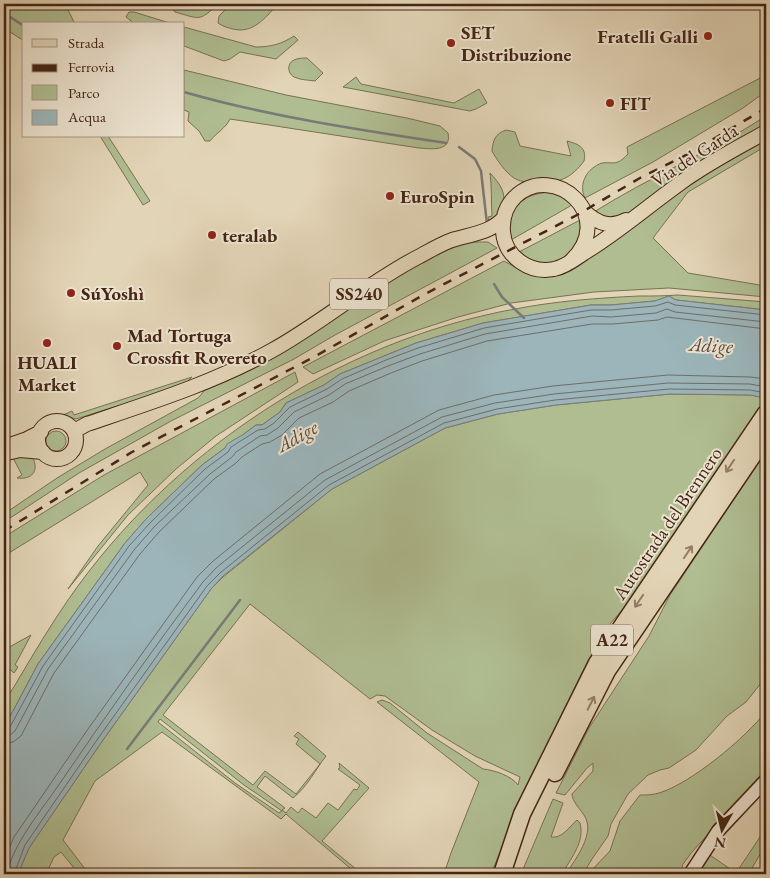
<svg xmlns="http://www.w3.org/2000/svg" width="770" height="878" viewBox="0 0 770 878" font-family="'EB Garamond',serif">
  <rect width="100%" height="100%" fill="#e2d4b6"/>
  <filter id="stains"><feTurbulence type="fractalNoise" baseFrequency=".004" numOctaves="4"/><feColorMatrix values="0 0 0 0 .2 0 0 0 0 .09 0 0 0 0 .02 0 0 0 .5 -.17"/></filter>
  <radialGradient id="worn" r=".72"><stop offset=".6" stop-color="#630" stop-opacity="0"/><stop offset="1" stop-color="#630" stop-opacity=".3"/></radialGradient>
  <path fill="#afbd91" stroke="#7a7152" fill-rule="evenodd" d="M4,4H62L66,6L75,24H24V41L4,28Z
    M169,4H218C199,22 200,19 175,12Z
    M231,4H276L277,5C265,18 253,34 233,29C228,28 222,26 218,23L219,16Z
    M129,12H134L173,24H135L126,17Z
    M184,27L256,47C270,47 282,44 294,36L298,40L276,59L240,52L230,59L224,61L184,46Z
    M307,58L323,73L315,81C309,80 300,80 294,77C287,73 287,63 294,60C298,58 303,58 307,58Z
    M184,70L286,95L407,118L440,126L448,133C452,152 431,149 419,148L230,119C226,128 216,133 210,141H205L199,131L188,121L189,112L184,110Z
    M766,75V94L761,95L743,108L653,162L585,198C578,184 587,168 602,163C607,162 614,164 618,162C621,161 625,157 628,154L627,147Z
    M356,77L361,84L454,103L479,89L487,103L476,109L470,111L343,87Z
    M766,116V127L625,216L612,222L594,212C649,177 711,152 766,116Z
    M506,130L515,132L520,146L571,156L567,141C579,144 587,148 584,161C579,168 571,176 563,179C552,184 524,185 514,178C505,172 497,160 492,151C493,140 495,134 506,130Z
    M100,136H108L150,201L143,205Z
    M766,137V146L688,192L653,238L688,273L766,286V297L669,288L594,292L511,303L458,317L384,341L313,374L303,367L504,261L520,270L540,275L704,173Z
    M490,173C510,194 507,204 489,225L488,217L492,216C491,201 492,188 490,173Z
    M550,192L564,197L572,205L511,240C503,209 521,194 550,192Z
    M580,220C584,248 555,275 528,259C525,257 522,254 519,252Z
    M471,242H488L497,248L335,335L294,359L171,421L79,473L4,522V514L57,478L105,449L198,398L205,390L222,382L426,260L456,246Z
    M678,295L766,302V310L676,300L669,296L655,301L611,305H591L483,323L416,343L340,374L324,385L286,403L280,412L262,425H256L202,465L146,519L125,543L38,664L4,728C4,721 3,713 4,706C5,698 14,688 18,680C34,653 50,626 68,600C170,452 338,341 515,309C556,301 598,298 639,296C652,296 665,296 678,295Z
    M295,372L298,382L216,436L176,469L128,515L68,589L98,546L148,485L140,472L4,556V537L104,475Z
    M192,377L184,385L76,419L63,415L72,411L74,415Z
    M670,394L750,395L766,398V401L634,596L610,624L588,661L530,779L491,874H444L451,853L479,782L377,702L382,700L390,703L427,733L483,769C494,770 512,776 518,785L520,777L475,756L432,730L385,696L377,695L370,699L250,604L163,715L253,785L265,771L296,794L320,764L296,744L299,739L294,736L298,732L326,756C315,770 308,786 293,798L265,776L257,787L285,808L282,810L286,813L291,807L298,813L302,808L316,818L328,803L338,810L354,789L357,790L360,785L338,769L340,768L339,763L369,788L322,841L362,874H357L286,814L281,819L162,732L95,781L63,840L89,874H79L61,852L54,857L46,874H18L29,848L103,740L211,589L223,577L332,489L445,428L498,414L556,405ZM160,719L244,785L282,811L279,813L235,783L158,722Z
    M46 441a10 10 0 1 1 20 0a10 10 0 1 1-20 0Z
    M766,451V677L746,702L727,716L696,750L669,768L660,770L648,775L628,794L611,824L608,836L592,859L583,874H566C576,858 596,833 584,815C580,809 572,801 572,794L593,771V763L587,768L565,795L556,793L589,728L649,636L670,595Z
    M23,454L33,458C39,471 32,480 17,478L22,475L13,458L4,461V459Z
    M31,635L15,665L18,667L14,673L4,664V650Z
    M766,711V770L692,852L683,864L680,874H588L610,851L620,821L640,795C646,795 653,795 659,793C690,784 747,737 766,711Z
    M553,799L563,803L551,837C562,839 569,827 577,820L580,823C585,842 571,858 562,874H521Z
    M766,828V844L751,870L746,874H723L713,868L705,870L700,874H694L707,853L736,873Z"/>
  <path fill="#9bb5ba" stroke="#797b78" d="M669,296L676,300L766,310V398L750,395L670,394L556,405L498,414L445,428L332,489L223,576L211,589L103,740L29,848L18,874H4V728L38,664L125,543L146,519L202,465L225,448L227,444L244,434L256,425H262L280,412L286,403L324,385L340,374L416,343L483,323L591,305H611L655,301Z"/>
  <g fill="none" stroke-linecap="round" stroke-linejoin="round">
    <path stroke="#706d67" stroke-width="1" d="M4,729L10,727L43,666L129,546L150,523L205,469L228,452L231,447L258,430L265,429L274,423L290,407L327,389L342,379L386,360L418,348L484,328L591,310H611L655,306L668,302L675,305L766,315
      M4,736L10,735L15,731L48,669L134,550L154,527L210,474L232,457L236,452L260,436L267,435L278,428L294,412L329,395L345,384L388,366L420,354L485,334L592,316L611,317L656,313L667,309L675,312L766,322
      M4,743L13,742L21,736L54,673L140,554L159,532L214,479L236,463L242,457L262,444L270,442L282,435L299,418L333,402L349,391L391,373L422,361L487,341L592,324H613L658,320L667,317L766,329
      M4,860L14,837L88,729L197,577L212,562L320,474L439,410L494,395L553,386L668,375L750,377L766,379
      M8,874C9,849 43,808 58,786C105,717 153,649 203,582L216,568L325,480L442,417L495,403L554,394L668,383L750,384L766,387
      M14,874L25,845L99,737L207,586L220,573L329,485L444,423L497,409L555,400L669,389L750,390L766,393"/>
    <path stroke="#797b78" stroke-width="2.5" d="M4,13L24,26
      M184,92C267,116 360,130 446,143
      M459,147L475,159L481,171L487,224
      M494,284L502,297L524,318
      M127,749L240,600"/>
    <defs>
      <path id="secondary" d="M690,874L718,831L766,780"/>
      <path id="primary" d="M585,212C599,224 610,228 626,220
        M570,262C619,217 554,160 515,197C506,206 502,219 503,232C505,257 530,274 554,269C565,267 575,259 584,253C617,233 647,207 679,184C706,164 737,148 766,132
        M38 440a19 19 0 1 1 38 0a19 19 0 1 1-38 0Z
        M74,431L87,424C149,403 213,383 271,351C322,323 366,284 418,257C429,251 441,244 452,240C471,234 490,233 504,218
        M4,447L27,439L41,432
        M7,453L20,450L43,452"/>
      <path id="motorway" d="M555,773L607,671L766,436
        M502,874L522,814L597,663L766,413"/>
    </defs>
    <use href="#secondary" stroke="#452514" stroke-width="15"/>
    <use href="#primary" stroke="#452514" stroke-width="16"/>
    <use href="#motorway" stroke="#452514" stroke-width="19"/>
    <use href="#secondary" stroke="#ece3d0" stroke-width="12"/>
    <use href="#primary" stroke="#e2d4b6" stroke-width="14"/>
    <use href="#motorway" stroke="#e2d4b6" stroke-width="16"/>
    <path stroke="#452514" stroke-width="2.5" stroke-dasharray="9 9" stroke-linecap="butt" d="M4,531L132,452L314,357L425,294L577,215L640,178L688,154L766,108"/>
  </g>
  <defs><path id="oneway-shaft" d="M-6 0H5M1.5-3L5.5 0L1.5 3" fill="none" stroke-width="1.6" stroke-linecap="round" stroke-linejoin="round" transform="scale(1.25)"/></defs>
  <g stroke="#947c65">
    <use href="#oneway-shaft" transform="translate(730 466) rotate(124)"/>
    <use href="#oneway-shaft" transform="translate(688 552) rotate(-56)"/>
    <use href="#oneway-shaft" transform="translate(639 601) rotate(124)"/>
    <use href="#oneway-shaft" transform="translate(591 703) rotate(-63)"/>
  </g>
  <g fill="#8f2418" stroke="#ece3d0" stroke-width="2">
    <circle cx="708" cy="36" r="5"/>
    <circle cx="451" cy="43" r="5"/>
    <circle cx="610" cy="103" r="5"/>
    <circle cx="390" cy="196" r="5"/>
    <circle cx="212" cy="235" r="5"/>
    <circle cx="71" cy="293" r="5"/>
    <circle cx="47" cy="343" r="5"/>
    <circle cx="117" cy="346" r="5"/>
  </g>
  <g text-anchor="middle" stroke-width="4" stroke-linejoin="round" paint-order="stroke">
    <g fill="#ece3d0" stroke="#775e4c" stroke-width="1">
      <rect x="330" y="278.5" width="58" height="31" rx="4"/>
      <rect x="591" y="624.5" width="42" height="31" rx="4"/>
    </g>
    <g font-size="18" font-weight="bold" fill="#452514">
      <text x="359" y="300">SS240</text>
      <text x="612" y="646">A22</text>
    </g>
    <g font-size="19" font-weight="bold" fill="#452514" stroke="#ece3d0" text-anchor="start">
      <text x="461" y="39">SET<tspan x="461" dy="22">Distribuzione</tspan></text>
      <text x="698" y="43" text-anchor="end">Fratelli Galli</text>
      <text x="620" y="110">FIT</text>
      <text x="400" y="203">EuroSpin</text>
      <text x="222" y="242">teralab</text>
      <text x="81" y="300">SúYoshì</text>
      <text x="127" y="342">Mad Tortuga<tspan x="127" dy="22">Crossfit Rovereto</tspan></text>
      <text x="47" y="369" text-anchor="middle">HUALI<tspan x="47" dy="22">Market</tspan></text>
    </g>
    <g font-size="19" fill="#452514" stroke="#ece3d0">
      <text transform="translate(694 155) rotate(-33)" y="7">Via del Garda</text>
      <text transform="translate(667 523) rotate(-56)" y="7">Autostrada del Brennero</text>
    </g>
    <g font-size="20" font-style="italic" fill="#5a493e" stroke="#ece3d0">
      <text transform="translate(711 345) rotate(3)" y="7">Adige</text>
      <text transform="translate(297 436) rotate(-29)" y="7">Adige</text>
    </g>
  </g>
  <rect width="770" height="878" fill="none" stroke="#e2d4b6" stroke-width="20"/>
  <rect x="5" y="5" width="760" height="868" fill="none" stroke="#452514" stroke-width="2.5"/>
  <rect x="10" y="10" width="750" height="858" fill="none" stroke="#452514"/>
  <rect x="22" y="22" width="162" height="115" fill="#ece3d0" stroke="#a99785"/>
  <rect x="32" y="39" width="25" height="8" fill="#e2d4b6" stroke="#a99785"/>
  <text x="68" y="48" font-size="15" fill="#452514">Strada</text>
  <rect x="32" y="64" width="25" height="8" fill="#452514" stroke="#a99785"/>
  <text x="68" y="72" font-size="15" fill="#452514">Ferrovia</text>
  <rect x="32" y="85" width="25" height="15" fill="#afbd91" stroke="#a99785"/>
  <text x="68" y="98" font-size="15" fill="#452514">Parco</text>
  <rect x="32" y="110" width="25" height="15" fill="#9bb5ba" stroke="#a99785"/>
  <text x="68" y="122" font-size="15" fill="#452514">Acqua</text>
  <g transform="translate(722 830) rotate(188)" stroke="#ece3d0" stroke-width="4" paint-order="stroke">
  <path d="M0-4L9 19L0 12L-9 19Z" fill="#452514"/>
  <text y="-8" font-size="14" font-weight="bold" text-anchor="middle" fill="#452514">N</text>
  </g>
  <rect width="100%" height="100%" filter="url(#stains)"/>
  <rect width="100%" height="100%" fill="url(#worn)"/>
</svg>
